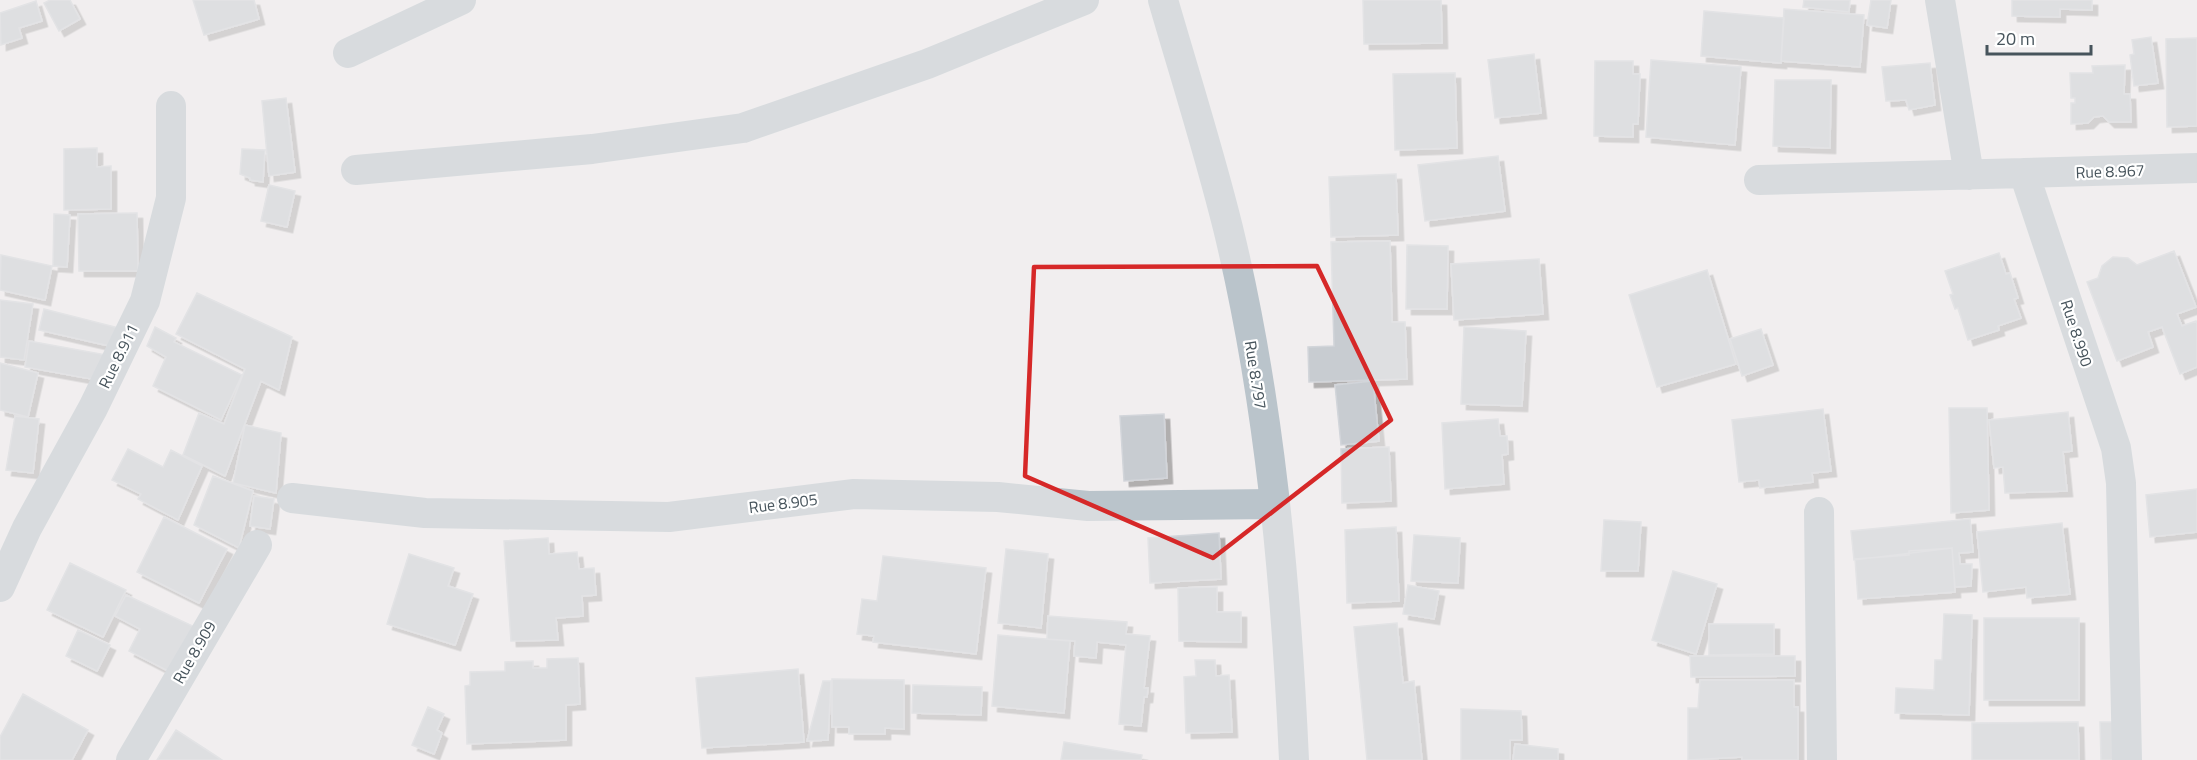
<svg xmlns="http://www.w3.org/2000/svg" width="2197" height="760" viewBox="0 0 2197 760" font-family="'Titillium Web',sans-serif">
  <defs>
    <filter id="shadow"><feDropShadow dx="5.5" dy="5.5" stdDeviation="0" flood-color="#0004"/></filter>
  </defs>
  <rect width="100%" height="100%" fill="#f1eeef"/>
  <path fill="#c8ccd1" stroke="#d2d5da" stroke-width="1.5" filter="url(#shadow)" d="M50,0H70L80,19L59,31L44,3Z
    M193,0H254L259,19L204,35Z
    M1363,0H1441L1442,43L1364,44Z
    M1804,0H1850L1849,12L1803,7Z
    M1871,0H1891L1887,28L1867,25Z
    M2012,0H2092V10L2060,9V17L2012,16Z
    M36,1L42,21L19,28L22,38L1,45L0,13Z
    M1784,9L1864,15L1860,67L1781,61Z
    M1704,11L1784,18L1781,63L1701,56Z
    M2151,37L2158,83L2134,86L2130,55L2134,54L2132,40Z
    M2197,38V126L2167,127L2166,39Z
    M1534,54L1541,113L1495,118L1488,60Z
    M1651,60L1741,67L1735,145L1646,137Z
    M1595,61H1633V74H1640L1638,124H1633V137L1594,136Z
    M1930,63L1935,105L1909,110L1906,100L1886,101L1882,67Z
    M2125,65L2124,94H2130L2131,122H2109L2103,116L2094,117L2088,123L2071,124V103H2075V98H2071L2070,73H2093L2092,66Z
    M1455,73L1457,148L1395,150L1393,74Z
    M1775,80H1831L1830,148L1773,146Z
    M286,98L295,172L269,176L262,101Z
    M97,148V167L111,166V209L64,210V149Z
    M242,149L265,150L263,182L250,180V178L240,174Z
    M1498,156L1505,211L1425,221L1418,165Z
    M1396,174L1398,235L1331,237L1329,177Z
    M269,185L295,191L287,227L261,221Z
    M137,213L138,271H79L78,214Z
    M54,214L70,215L67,267L53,266Z
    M1390,241L1392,322H1405L1407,379L1309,382L1308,347L1334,346L1331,242Z
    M1407,245L1448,246L1447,309H1406Z
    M2174,251L2196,307L2177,314L2182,326L2196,321L2197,324V367L2180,374L2162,327L2148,332L2153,347L2117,361L2087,282L2098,278L2102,266L2113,257L2128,258L2137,265Z
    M1999,253L2006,274L2010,273L2018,298L2014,299L2021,318L1998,326L1999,330L1968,340L1958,308L1955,309L1950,295L1953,294L1945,271Z
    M1,255L52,266L45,300L0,290Z
    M1539,259L1543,314L1454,320L1451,264Z
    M1707,270L1736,364L1657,387L1629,295Z
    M197,293L292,337L279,390L261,381L225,476L183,455L199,413L224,424L245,369L176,334Z
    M0,300L33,304L24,360L0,357Z
    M44,309L119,328L114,347L39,330Z
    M155,327L176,338L174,342L242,375L221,420L153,386L166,357L147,346Z
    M1464,327L1526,331L1522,406L1461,404Z
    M1761,329L1773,365L1742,376L1730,339Z
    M29,341L112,356L102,381L25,367Z
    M0,363L38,373L28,417L0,410Z
    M1373,381L1379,441L1341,445L1335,385Z
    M1949,408H1987L1989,510L1951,513Z
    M1823,409L1831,471L1812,473L1813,482L1760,488L1759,480L1739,482L1732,420Z
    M2068,412L2072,451L2063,452L2067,491L2005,493L2003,467L1994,468L1989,420Z
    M1164,414L1167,478L1124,481L1120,416Z
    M15,416L39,419L33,473L6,470Z
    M1498,419L1500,436H1507L1508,454L1502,455L1504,484L1445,489L1442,423Z
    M245,425L281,433L276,493L233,483Z
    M1389,447L1391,501L1342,503L1341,449Z
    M128,449L163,467L171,450L202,466L178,520L138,499L141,494L112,480Z
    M213,476L253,491L239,548L194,525Z
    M2197,489V532L2150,537L2146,495Z
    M254,496L274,499L270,529L250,526Z
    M164,517L227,549L199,603L137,572Z
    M1970,519L1973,552L1959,553L1960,564H1972L1971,586L1955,587L1952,548L1854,560L1851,531Z
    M1604,520L1641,522L1638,571H1601Z
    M2062,523L2070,594L2027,598L2026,587L1983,592L1977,532Z
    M1396,527L1399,601L1347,603L1345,530Z
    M1219,533L1221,579L1150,583L1148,538Z
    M1414,535L1460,538L1458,583L1411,581Z
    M548,538L549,554L577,552L579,569L594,568L596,595L582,596L583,616L556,618L558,640L511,641L504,541Z
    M1952,548L1955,592L1858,599L1855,559L1909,555V551Z
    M1006,549L1048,554L1041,628L998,623Z
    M409,554L454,568L448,586L473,594L455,645L387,624Z
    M883,556L986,568L976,654L873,642L874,636L857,634L862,599L877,601Z
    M70,563L126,590L103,637L47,610Z
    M1673,571L1717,584L1696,654L1652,640Z
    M1408,585L1439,591L1434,619L1403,614Z
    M1217,587V612H1241V642L1179,641L1178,588Z
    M126,595L197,628L174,674L129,651L140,629L115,616Z
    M1944,614L1972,615L1969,715L1895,713L1896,688L1934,690L1935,660H1942Z
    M1048,616L1127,622L1126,634L1150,636L1144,688H1148L1147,697H1144L1141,726L1119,724L1126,645L1097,642L1096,658L1074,656L1075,641L1047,639Z
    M1984,618H2079V700H1984Z
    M1397,623L1403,683L1414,681L1422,760H1367L1354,627Z
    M1709,624H1774V654L1709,655Z
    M78,630L110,645L97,671L66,656Z
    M998,635L1070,641L1064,713L992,706Z
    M1690,656H1795V676L1691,677Z
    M578,658L580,704L566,705V740L467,744L465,686L470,685V672L505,671V662L533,661V668H547V659Z
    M1195,660H1215L1216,676L1229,675L1232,732L1186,733L1184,677L1196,676Z
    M798,669L804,742L702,748L696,678Z
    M832,679L904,680V729L885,728V734H849V727H832Z
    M1700,680H1794V707H1798V760H1742V757L1688,760V708H1698Z
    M823,681H831L828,740L807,741Z
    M913,685L982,687L981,715L912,713Z
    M23,694L88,730L72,760H0V737Z
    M428,707L444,714L437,730L442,733L434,754L412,745Z
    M1461,709L1521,711L1522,740H1510V760H1461Z
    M2078,722L2079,760H1972V723Z
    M2100,722H2119L2120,760H2101Z
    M176,730L216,756L222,760H157Z
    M1064,742L1142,755L1141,760H1061Z
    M1515,744L1558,749V760H1513Z"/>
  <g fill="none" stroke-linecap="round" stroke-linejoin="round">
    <path stroke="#bac4cb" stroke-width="30" d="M1163,0C1185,76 1209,151 1228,228C1270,401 1286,582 1294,760
      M1940,0L1969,175
      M348,53L461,0
      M356,170L592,149L743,128L927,64L1084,0
      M2024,173L2197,168
      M1759,180L2024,173L2116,448L2121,483L2127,760
      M292,498L425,513L669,517L854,494L998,497L1088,506L1275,504
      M1819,512L1822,760
      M0,587L27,528L93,408L145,301L171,198V106
      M131,760L257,545"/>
  </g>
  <path d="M0 0H2197V760H0ZM1317,266L1391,420L1213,558L1025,476L1034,267Z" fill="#f1eeef" fill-opacity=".55" fill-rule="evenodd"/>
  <path fill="none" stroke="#d62828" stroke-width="4.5" stroke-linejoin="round" d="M1317,266L1391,420L1213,558L1025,476L1034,267Z"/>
  <g text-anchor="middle" stroke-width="4.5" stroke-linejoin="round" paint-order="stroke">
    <g font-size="16" fill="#47545c" stroke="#fff">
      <text transform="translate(2110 171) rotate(-2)" y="6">Rue 8.967</text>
      <text transform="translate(2077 333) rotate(72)" y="6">Rue 8.990</text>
      <text transform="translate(118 356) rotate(-64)" y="6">Rue 8.911</text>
      <text transform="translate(1256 375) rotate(81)" y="6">Rue 8.797</text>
      <text transform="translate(783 503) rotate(-7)" y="6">Rue 8.905</text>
      <text transform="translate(194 652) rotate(-60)" y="6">Rue 8.909</text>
    </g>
  </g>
  <path d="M1987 45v9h104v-9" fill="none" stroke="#47545c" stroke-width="3"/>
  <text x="1996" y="45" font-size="18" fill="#47545c" stroke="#ffffff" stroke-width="4.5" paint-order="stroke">20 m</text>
</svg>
